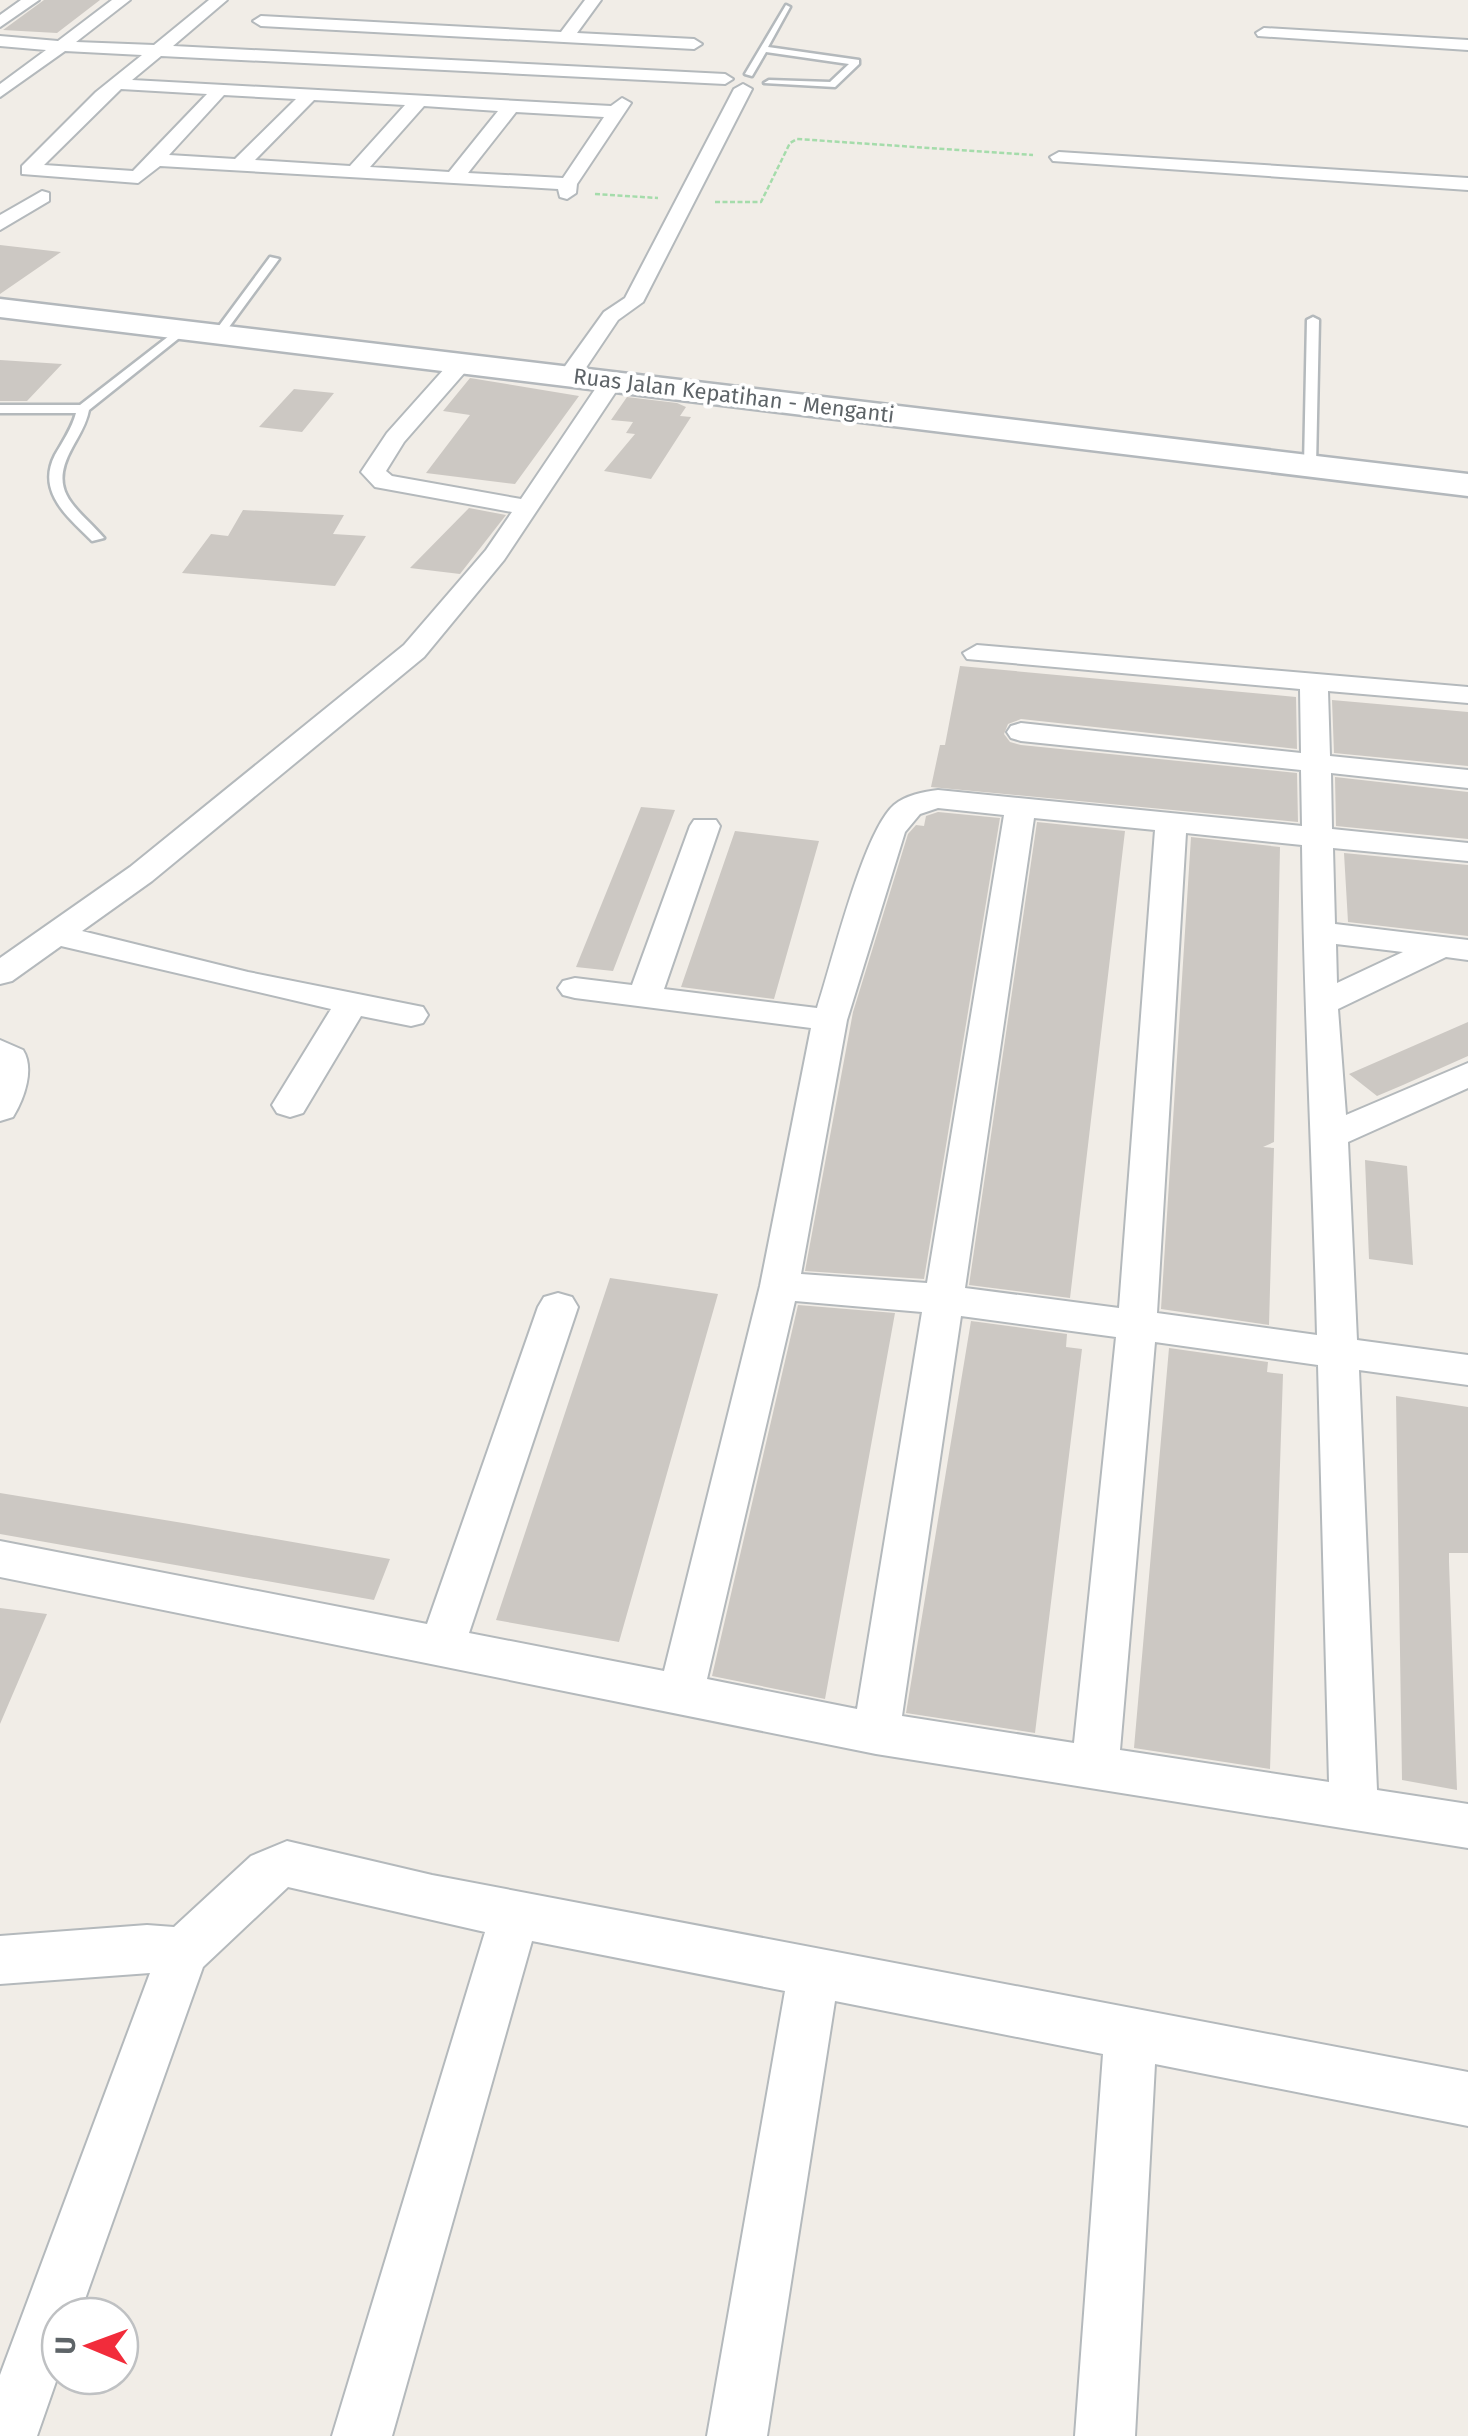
<svg xmlns="http://www.w3.org/2000/svg" width="1468" height="2436" viewBox="0 0 1468 2436" font-family="'Fira Sans',sans-serif">
  <rect width="100%" height="100%" fill="#f1ede7"/>
  <path fill="#ccc8c3" d="M100,0L57,33L3,30L44,0Z
    M0,245L61,252L0,294Z
    M0,360L62,364L27,401H0Z
    M470,378L579,396L515,484L426,473L470,415L443,411Z
    M294,389L334,393L302,432L259,427Z
    M627,397L677,403L686,407L680,416L691,417L651,479L604,471L635,434L626,433L633,422L611,420Z
    M469,508L506,515L460,574L410,568Z
    M243,510L344,515L333,534L366,536L335,586L182,573L211,534L228,536Z
    M960,666L1296,697L1297,749L1021,719L1008,724L1004,734L1010,742L1021,745L1297,773L1298,822L931,787L940,745H945Z
    M1332,700L1468,712V766L1334,753Z
    M1335,777L1468,792V839L1336,826Z
    M641,807L675,810L613,971L576,967Z
    M938,812L1000,818L924,1279L805,1271L853,1012L908,834L916,825L924,826L926,816Z
    M1037,822L1125,831L1070,1298L969,1285Z
    M735,831L819,841L774,999L681,987Z
    M1191,837L1280,847L1274,1142L1263,1147L1274,1148L1269,1325L1161,1309Z
    M1344,853L1468,865V936L1348,922Z
    M1468,1022V1056L1403,1085L1377,1096L1349,1074Z
    M1365,1160L1407,1166L1413,1265L1369,1259Z
    M610,1278L718,1294L619,1642L496,1620Z
    M798,1305L895,1313L825,1699L712,1676Z
    M971,1321L1067,1334L1066,1347L1082,1349L1035,1733L906,1713Z
    M1169,1348L1268,1362L1267,1372L1283,1374L1270,1769L1134,1748Z
    M1396,1396L1468,1407V1553H1449V1562L1457,1790L1402,1780Z
    M0,1493L189,1524L390,1559L374,1600L0,1534Z
    M0,1608L47,1614L0,1724Z"/>
  <g fill="none" stroke-linecap="round" stroke-linejoin="round">
    <defs>
      <path id="lane" d="M786,5L790,7L768,47L859,60V64L835,87L764,83L769,80L830,82L849,64L766,52L752,76L745,74Z
        M270,257L279,259L221,338H213V334Z
        M1313,317L1319,320L1316,466L1310,470L1304,466L1307,320Z
        M178,329L188,331L89,410C86,425 79,435 72,448C47,493 76,506 104,538L92,541C68,517 36,492 55,455C63,441 72,428 76,413H0V405H80Z"/>
      <path id="street" d="M21,0H39L0,27V15Z
        M112,0H130L76,42L154,45L209,0H227L173,46L725,74L733,79L725,84L161,56L132,80L611,106L622,98L631,103L577,184L576,193L567,199L560,197L558,189L160,166L138,183L22,174V166L96,92L142,55L65,51L0,97V84L46,50L0,46V36L58,41ZM121,89L207,94L133,171L44,165ZM224,95L296,99L235,159L169,155ZM314,100L405,105L350,166L255,160ZM424,106L498,111L449,172L370,167ZM516,112L604,117L563,178L468,173Z
        M585,0H601L577,33L694,39L702,44L694,49L261,26L253,21L261,16L561,32Z
        M1264,28L1468,40V50L1258,36L1256,33Z
        M743,84L752,89L643,302L618,320L577,381H561L558,376L604,312L625,298L734,89Z
        M1059,152L1468,178V190L1053,161L1050,157Z
        M42,191L49,193V201L0,230V215Z
        M462,356L473,363L404,442L386,471L392,476L521,499L604,376H620L623,381L504,560L424,657L152,881L82,931L248,972L423,1007L428,1015L423,1023L411,1026L361,1016L303,1113L290,1117L277,1113L272,1105L331,1009L61,946L12,981L0,984V958L130,867L404,645L486,550L512,512L375,487L361,472L387,433L454,358Z
        M977,645L1468,687V703L1328,691L1330,756L1468,770V788L1331,773L1332,829L1468,843V861L1333,848L1335,924L1468,940V960L1446,957L1338,1009L1346,1115L1468,1063V1088L1348,1142L1357,1340L1468,1355V1385L1359,1370L1377,1790L1468,1804V1848L876,1754L0,1577V1541L427,1624L538,1307L544,1297L558,1293L572,1297L578,1307L469,1633L664,1671L760,1286L811,1028L575,998L563,995L558,988L563,981L575,978L632,985L690,826L694,820H716L720,826L664,989L817,1008C832,963 863,832 894,805C906,795 923,792 938,790L1302,826L1301,770L1021,741L1011,738L1007,732L1011,726L1021,723L1301,753L1300,689L967,659L963,653ZM938,808L1004,815L927,1283L801,1274L847,1020L905,832L920,814ZM1034,818L1155,830L1119,1308L965,1288ZM1186,833L1302,845C1304,1008 1313,1171 1317,1335L1157,1313ZM1336,944L1403,952L1337,983ZM795,1301L922,1312L857,1709L707,1679ZM961,1316L1116,1337L1074,1743L902,1716ZM1155,1342L1318,1365L1329,1782L1120,1750Z
        M0,1040L23,1050C35,1069 24,1099 13,1117L0,1121Z
        M287,1841L432,1875L1468,2072V2126L1155,2064L1135,2436H1075L1103,2054L835,2001L767,2436H707L785,1991L532,1941L392,2436H332L485,1932L288,1887L203,1967L79,2316H60V2370L37,2436H0V2375L150,1973L0,1984V1936L147,1925L174,1927L251,1856Z"/>
      <path id="secondary" d="M0,299L1468,474V496L0,317Z"/>
    </defs>
    <use href="#lane" stroke="#b4b9bc" stroke-width="5"/>
    <use href="#street" stroke="#b4b9bc" stroke-width="4"/>
    <use href="#secondary" stroke="#b3b8bc" stroke-width="5"/>
    <path stroke="#a5dcab" stroke-width="2.5" stroke-dasharray="5 2.5" stroke-linecap="butt" d="M595,194L658,198
      M715,202H761L790,143L797,139L1033,155"/>
    <use href="#lane" fill="#fff" fill-rule="evenodd"/>
    <use href="#street" fill="#fff" fill-rule="evenodd"/>
    <use href="#secondary" fill="#fff" fill-rule="evenodd"/>
  </g>
  <g text-anchor="middle" stroke-width="8" stroke-linejoin="round" paint-order="stroke">
    <g font-size="22" fill="#5e6468" stroke="#fff">
      <text transform="translate(734 395) rotate(7)" y="8">Ruas Jalan Kepatihan - Menganti</text>
    </g>
  </g>
  <g transform="translate(90 2346) rotate(271)"><circle r="48" fill="#ffffff" stroke="#bfc1c3" stroke-width="2.5"/>
  <path d="M0-8L18 38L0 25L-18 38Z" fill="#f22c3b"/>
  <text y="-15" font-size="28" font-weight="bold" text-anchor="middle" fill="#5e6468">U</text>
  </g>
</svg>
